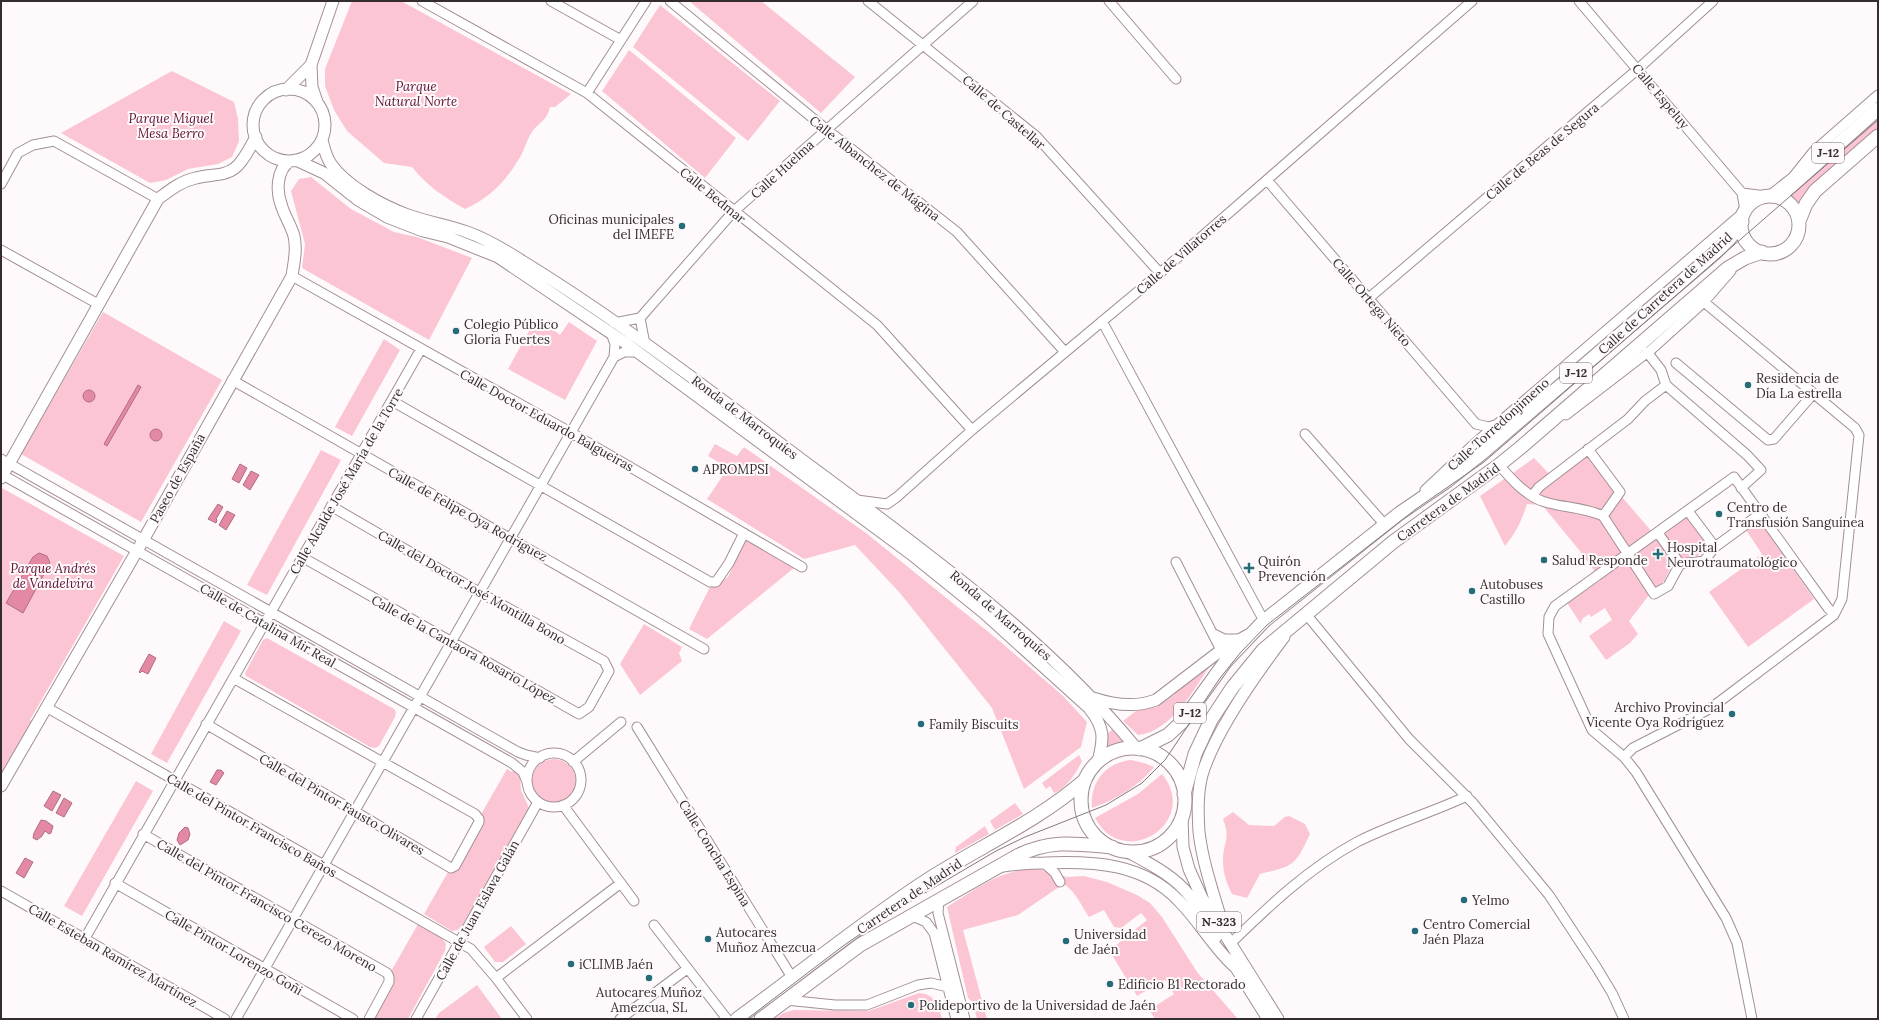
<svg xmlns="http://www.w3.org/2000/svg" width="1879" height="1020" viewBox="0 0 1879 1020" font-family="Lora,serif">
  <rect width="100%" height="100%" fill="#fefafb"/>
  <path fill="#fcc5d3" d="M352,1H401L571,94L555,107H550C547,121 540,121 532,132C527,139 525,149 520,157C506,181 491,197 465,209C445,198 426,185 412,167L384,163L347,131L334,110L325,86V69Z
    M689,1H761L855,77L821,113Z
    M660,5L780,101L748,141L633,47Z
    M629,50L736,138L705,178L602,91Z
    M172,71L234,102L238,119L239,141L232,157L218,164L188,169L166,180L150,183L61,133Z
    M1878,116V130L1801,206L1796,200L1787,194Z
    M311,177L351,209L394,232L417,237L472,258L429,340L302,268L305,244L291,191L299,179Z
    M103,312L222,380L141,522L21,454Z
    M534,322L542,326L545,323L560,335L569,322L597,341L565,400L508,369Z
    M384,339L400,350L352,436L335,427Z
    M715,444L737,456L744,447L866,533L1002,643L1063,696L1087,722L1081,747L1024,789L992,708L900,593L855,545L804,559L707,499L728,468L708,456Z
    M321,450L341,460L267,595L247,585Z
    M1587,456L1658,539L1688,516L1709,547L1697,556L1674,561L1664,581L1649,595L1629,621L1638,634L1630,643L1606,660L1589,636L1612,620L1605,608L1591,617L1589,614L1582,619L1581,624L1567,603L1601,580L1580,551L1542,505L1527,504C1521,522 1517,531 1505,546L1480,496L1534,458L1554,479Z
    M2,488L124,556L30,720L32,721L1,776V490Z
    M1759,520L1814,599L1748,647L1709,592L1762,554L1746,530Z
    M747,537L782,558L794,568L707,639L689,629L710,587L728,577Z
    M224,621L241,631L167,763L151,754Z
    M644,624L682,647L679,653L682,661L640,695L620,664Z
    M267,638L394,709L396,712L395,717L379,746L375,748L370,747L246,676L245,673L263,640Z
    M1215,658C1197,684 1173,732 1138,735L1123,721L1136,711L1157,707L1175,694L1174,692Z
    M1114,728L1128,743L1105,750L1107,734Z
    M1079,755L1082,761C1077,772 1066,789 1054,793L1050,786L1046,789L1042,783Z
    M532 781a22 22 0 1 1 44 0a22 22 0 1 1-44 0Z
    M1131,760L1144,763L1154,767C1139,786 1115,800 1092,808C1090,782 1105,763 1131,760Z
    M507,769L512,772L514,769L520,777L521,790L529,808L463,924L458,930L452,931L424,914Z
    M1162,774C1201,822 1124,872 1095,818L1138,794Z
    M136,781L153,791L82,916L64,906Z
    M1015,803L1023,814L995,830L990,821Z
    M1233,812L1249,825L1274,826L1285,817L1289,816L1305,824L1310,834C1295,866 1294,866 1260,874L1247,898L1232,894C1226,882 1223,873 1223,860C1223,842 1231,839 1223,819Z
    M985,826L989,834L955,853L956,847Z
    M1035,868L1067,877L1084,876L1107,882L1137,895L1150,903L1162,917L1197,972L1238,1019H1155L1149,1010L1174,994L1165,980L1137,996L1112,955L1115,946L1147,920L1141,913L1121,928L1114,927L1104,910L1089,917C1082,907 1070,880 1056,883L1059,887L1018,915L963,930L987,1019H977L973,1003L968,998L947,907C978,888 998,871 1035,868Z
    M418,924L442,938L446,944L445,951L408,1019H364Z
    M511,926L526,944L503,962H495L484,947Z
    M477,985L502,1019H435L439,1013Z
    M919,993C935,994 939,1005 942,1019H775L783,1013L794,1010L869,1011Z"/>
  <path fill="#e489a4" stroke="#af6d81" d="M138,385L141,387L107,446L104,444Z
    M83 396a6 6 0 1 1 12 0a6 6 0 1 1-12 0Z
    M150 435a6 6 0 1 1 12 0a6 6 0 1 1-12 0Z
    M240,464L247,468L239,483L232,479Z
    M251,471L259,475L250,490L243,485Z
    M218,504L223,507L216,519L217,520L216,523L208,519Z
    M227,511L235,515L226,530L219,525Z
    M39,553L47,556L50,563L23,613L6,603L33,557Z
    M149,654L156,658L148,674L142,671L140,673L139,672Z
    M217,770H221L224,773L216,785L210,782Z
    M53,791L61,795L52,811L44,806Z
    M64,798L72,803L64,817L56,813Z
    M41,820L46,821L53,826L51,833L49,834L45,831L42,836L37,840L33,838L34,833Z
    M185,827L188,828L190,834L188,840L180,845L177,840L179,833Z
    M25,858L33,862L24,878L16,873Z"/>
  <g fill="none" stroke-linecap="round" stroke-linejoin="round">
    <defs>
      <path id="minor" d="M422,1L587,93L877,325L972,430
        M551,1L621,40
        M670,1L826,129L957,232L1065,352
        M868,1L1036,136L1160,273
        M1109,1L1176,79
        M1579,1L1742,193L1745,211
        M587,93L646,1
        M1267,180L1476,424L1489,427L1495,425
        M1,184L18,153L33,145L54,141L158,199
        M1742,193L1766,196
        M1769,196L1793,177L1813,152L1878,95
        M1,250L98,304
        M292,276L570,432L802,567
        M1369,298L1638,69L1713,1
        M640,318L733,212L973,1
        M640,318L645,344
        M1102,321L1264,621
        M614,323L640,318
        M1647,352L1661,370L1666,385L1747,455L1761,470L1741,488
        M614,357L624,352H639
        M1676,363L1768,440L1774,439L1813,394
        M232,380L704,649
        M392,401L710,582H716L729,563L744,533
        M1566,415L1652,349L1704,302L1731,271
        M1305,434L1385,525
        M1588,449L1620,492L1603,516
        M1,459L518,752L526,755L540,758
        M1499,465C1511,479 1527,497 1545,502C1565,508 1584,507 1603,516L1654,594L1668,586L1680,564L1704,561L1715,547L1760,514
        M1,474L512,763L523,772L527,782
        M1425,490L1474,444L1744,212
        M1532,496L1539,487L1628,419L1645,401L1666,385
        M857,500L887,504L897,497L972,430L1160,273L1472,1
        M1688,511L1715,547
        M1658,533L1680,564
        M302,557L579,714L589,707L609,671L604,661L479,592L331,506
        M1176,562L1224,656
        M1306,614L1409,739L1473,803L1549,895L1597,968L1612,993L1624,1019
        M1214,634L1224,639H1241
        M46,707L471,949L496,978L527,1019
        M206,724L451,868L455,866L479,822V819L475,814L233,678
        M637,727L793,979
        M527 780a27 27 0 1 1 54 0a27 27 0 1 1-54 0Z
        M1624,757L1633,748L1711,708L1834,615L1842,599L1859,435L1855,428L1704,302
        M573,762L621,722
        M563,805L634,901
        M143,834L387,973L389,977V982L369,1019
        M1044,863L1055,873L1060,882
        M115,883L353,1019
        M1,891L225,1019
        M939,899L938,913L965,1019
        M910,915L926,922L934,933L956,1019
        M654,925L727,1019
        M84,940L421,349
        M1231,943C1270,905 1309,868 1357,842C1392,824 1431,813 1467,796
        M496,978L621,883
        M786,1000L835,1005H867L918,985L931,983L948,987
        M236,1019L614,357L615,344L611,333
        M416,1019L538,802
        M620,1019L687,969
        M1752,1019L1737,943L1726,918L1636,772L1624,757L1592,730L1548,634L1549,617L1555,606L1734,477L1828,608L1834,615"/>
      <path id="major" d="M253 125a36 36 0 1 1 72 0a36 36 0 1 1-72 0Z
        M286,90L311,65
        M317,102L312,87L311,65L333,1
        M322,140C324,148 326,157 331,164C346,186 383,206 408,215C427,222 448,225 467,232C487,239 505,250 522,261C623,323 718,397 813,468C927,553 1046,638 1137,749
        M296,160L324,173L358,200L387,217L423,231L448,237L498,257L624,342L911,554L984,613L1089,708C1105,728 1104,738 1098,762
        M1,478L158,199C170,190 181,181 196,178C209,174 224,177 235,168C244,161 250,147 256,137
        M1093,698C1114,705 1135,708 1156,700L1220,651L1248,635
        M1,786L141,544L292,276C294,262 297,250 294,236C291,225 285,217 282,207C276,192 276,170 290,161
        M1182,817L1183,847L1189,869L1202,898L1278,1019
        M1128,852C1150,864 1173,875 1189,895C1200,908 1208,923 1216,937
        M1003,866C1017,864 1031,863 1045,863C1094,861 1143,863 1179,901C1199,921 1213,947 1234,966
        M1224,930C1215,897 1203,866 1199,832C1198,814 1197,794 1202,775C1215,731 1256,674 1284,637
        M1231,960L1268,1019"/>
      <path id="highway" d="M1741 225a29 29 0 1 1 58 0a29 29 0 1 1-58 0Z
        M1779,197L1878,109
        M1799,221L1806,204L1815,191L1878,136
        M1081 800a52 52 0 1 1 104 0a52 52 0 1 1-104 0Z
        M1140,749L1168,735L1182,722L1226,661L1264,621L1400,513L1447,481L1482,453L1715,253L1729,239L1742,222
        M1184,794L1195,754L1211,720L1232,688L1263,650L1393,542L1499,465L1520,448L1728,268L1745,258L1762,252
        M737,1019C801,973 862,922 929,879C981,846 1038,821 1085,780
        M761,1019L860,945L1019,855C1052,839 1077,844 1112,847"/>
    </defs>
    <use href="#minor" stroke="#a28f94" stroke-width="11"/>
    <use href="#major" stroke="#a28f94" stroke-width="13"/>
    <use href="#highway" stroke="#a28f94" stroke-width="15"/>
    <use href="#minor" stroke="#fff" stroke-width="9"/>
    <use href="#major" stroke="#fff" stroke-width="11"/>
    <use href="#highway" stroke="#fff" stroke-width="13"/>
    <path stroke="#827b7d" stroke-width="1" d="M747,1019L843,946L889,914L996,851L1025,837L1106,805L1142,783L1165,760L1220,678L1241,652L1267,625L1416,509L1484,462L1878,120"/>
  </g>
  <g fill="#256c79" stroke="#fefafb" stroke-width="1.5">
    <circle cx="682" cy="226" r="4"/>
    <circle cx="456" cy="331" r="4"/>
    <circle cx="1748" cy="385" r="4"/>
    <circle cx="695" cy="469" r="4"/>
    <circle cx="1719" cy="514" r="4"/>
    <path d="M1656 548h4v4h4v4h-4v4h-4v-4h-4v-4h4z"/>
    <circle cx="1544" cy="560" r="4"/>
    <path d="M1247 562h4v4h4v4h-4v4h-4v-4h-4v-4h4z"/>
    <circle cx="1472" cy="591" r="4"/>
    <circle cx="1732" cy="714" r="4"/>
    <circle cx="921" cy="724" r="4"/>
    <circle cx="1464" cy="900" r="4"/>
    <circle cx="1415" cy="931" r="4"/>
    <circle cx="708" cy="939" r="4"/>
    <circle cx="1066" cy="941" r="4"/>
    <circle cx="571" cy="964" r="4"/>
    <circle cx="649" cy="978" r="4"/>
    <circle cx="1110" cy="984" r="4"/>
    <circle cx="911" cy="1005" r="4"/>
  </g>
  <g text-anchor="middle" stroke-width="4" stroke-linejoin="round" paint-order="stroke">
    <g fill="#fefafb" stroke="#716a6c" stroke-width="1">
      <rect x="1812" y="143" width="32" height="20" rx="3"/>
      <rect x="1560" y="363" width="32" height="20" rx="3"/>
      <rect x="1174" y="703" width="32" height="20" rx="3"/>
      <rect x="1197" y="912" width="44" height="20" rx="3"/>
    </g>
    <g font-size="12" font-weight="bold" fill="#342c2e">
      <text x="1828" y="157">J-12</text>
      <text x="1576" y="377">J-12</text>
      <text x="1190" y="717">J-12</text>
      <text x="1219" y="926">N-323</text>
    </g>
    <g font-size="13" font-style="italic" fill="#5f0e30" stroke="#fefafb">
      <text x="416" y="91">Parque<tspan x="416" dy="15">Natural Norte</tspan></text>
      <text x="171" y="123">Parque Miguel<tspan x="171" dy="15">Mesa Berro</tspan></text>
      <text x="53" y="573">Parque Andrés<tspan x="53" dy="15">de Vandelvira</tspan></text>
    </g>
    <g font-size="13" fill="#342c2e" stroke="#fefafb">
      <text transform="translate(1661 96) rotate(50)" y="5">Calle Espeluy</text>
      <text transform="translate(1004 112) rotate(41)" y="5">Calle de Castellar</text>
      <text transform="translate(1542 151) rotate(-40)" y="5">Calle de Beas de Segura</text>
      <text transform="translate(875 168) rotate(38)" y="5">Calle Albanchez de Mágina</text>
      <text transform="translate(782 169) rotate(-42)" y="5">Calle Huelma</text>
      <text transform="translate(713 195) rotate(39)" y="5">Calle Bedmar</text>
      <text transform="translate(1181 254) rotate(-41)" y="5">Calle de Villatorres</text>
      <text transform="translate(1665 293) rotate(-42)" y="5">Calle de Carretera de Madrid</text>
      <text transform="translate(1372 302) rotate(49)" y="5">Calle Ortega Nieto</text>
      <text transform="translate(745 417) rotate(37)" y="5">Ronda de Marroquíes</text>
      <text transform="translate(547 420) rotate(29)" y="5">Calle Doctor Eduardo Balgueiras</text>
      <text transform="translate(1498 424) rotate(-42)" y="5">Calle Torredonjimeno</text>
      <text transform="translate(177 478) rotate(-61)" y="5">Paseo de España</text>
      <text transform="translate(346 481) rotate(-60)" y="5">Calle Alcalde José María de la Torre</text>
      <text transform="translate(1448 502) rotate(-36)" y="5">Carretera de Madrid</text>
      <text transform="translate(468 514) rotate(29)" y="5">Calle de Felipe Oya Rodríguez</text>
      <text transform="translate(472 587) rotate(30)" y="5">Calle del Doctor José Montilla Bono</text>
      <text transform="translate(1001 615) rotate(41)" y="5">Ronda de Marroquíes</text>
      <text transform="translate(268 625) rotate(30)" y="5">Calle de Catalina Mir Real</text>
      <text transform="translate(464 649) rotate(29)" y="5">Calle de la Cantaora Rosario López</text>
      <text transform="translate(342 804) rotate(30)" y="5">Calle del Pintor Fausto Olivares</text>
      <text transform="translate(252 825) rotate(30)" y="5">Calle del Pintor Francisco Baños</text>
      <text transform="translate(715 853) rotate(58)" y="5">Calle Concha Espina</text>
      <text transform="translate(909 896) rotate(-34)" y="5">Carretera de Madrid</text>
      <text transform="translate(267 905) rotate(30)" y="5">Calle del Pintor Francisco Cerezo Moreno</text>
      <text transform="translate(477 910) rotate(-61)" y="5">Calle de Juan Eslava Galán</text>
      <text transform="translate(234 952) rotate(30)" y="5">Calle Pintor Lorenzo Goñi</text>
      <text transform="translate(113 955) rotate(30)" y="5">Calle Esteban Ramírez Martínez</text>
    </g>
    <g font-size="13" fill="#342c2e" stroke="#fefafb" text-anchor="start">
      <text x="674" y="224" text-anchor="end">Oficinas municipales<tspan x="674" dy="15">del IMEFE</tspan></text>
      <text x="464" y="329">Colegio Público<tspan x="464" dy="15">Gloria Fuertes</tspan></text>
      <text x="1756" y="383">Residencia de<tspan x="1756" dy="15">Día La estrella</tspan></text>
      <text x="703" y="474">APROMPSI</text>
      <text x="1727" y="512">Centro de<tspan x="1727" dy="15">Transfusión Sanguínea</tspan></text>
      <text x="1667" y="552">Hospital<tspan x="1667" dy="15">Neurotraumatológico</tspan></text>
      <text x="1552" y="565">Salud Responde</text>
      <text x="1258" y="566">Quirón<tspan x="1258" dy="15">Prevención</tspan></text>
      <text x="1480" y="589">Autobuses<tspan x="1480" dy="15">Castillo</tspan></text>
      <text x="1724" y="712" text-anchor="end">Archivo Provincial<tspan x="1724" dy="15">Vicente Oya Rodríguez</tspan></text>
      <text x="929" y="729">Family Biscuits</text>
      <text x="1472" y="905">Yelmo</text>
      <text x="1423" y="929">Centro Comercial<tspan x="1423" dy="15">Jaén Plaza</tspan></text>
      <text x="716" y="937">Autocares<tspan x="716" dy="15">Muñoz Amezcua</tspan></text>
      <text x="1074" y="939">Universidad<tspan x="1074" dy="15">de Jaén</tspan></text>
      <text x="579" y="969">iCLIMB Jaén</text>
      <text x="1118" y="989">Edificio B1 Rectorado</text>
      <text x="649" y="997" text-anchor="middle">Autocares Muñoz<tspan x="649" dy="15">Amezcua, SL</tspan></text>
      <text x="919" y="1010">Polideportivo de la Universidad de Jaén</text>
    </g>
  </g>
  <rect width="1879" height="1020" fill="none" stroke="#342c2e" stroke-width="4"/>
</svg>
